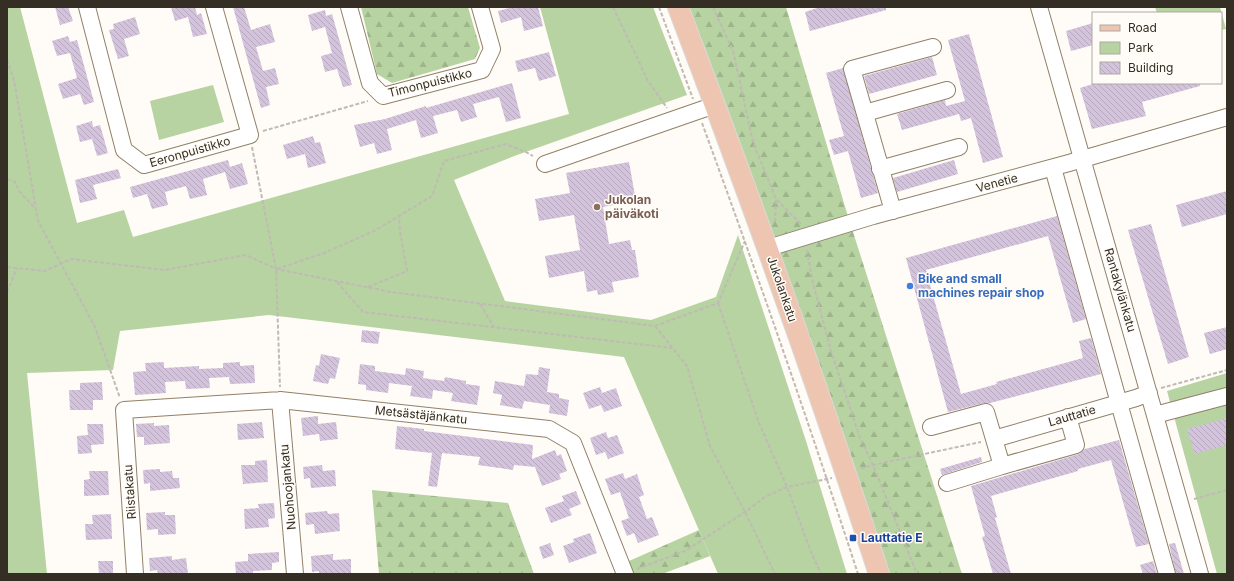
<svg xmlns="http://www.w3.org/2000/svg" width="1234" height="581" viewBox="0 0 1234 581" font-family="Inter,sans-serif">
  <defs>
    <pattern id="forest-firs" width="22" height="20" patternUnits="userSpaceOnUse"><rect width="22" height="20" fill="#b7d3a2"/><path d="M5 1l3.5 6h-7zM16 11l3.5 6h-7z" fill="#9eb58b"/></pattern>
    <pattern id="building-back-hatch" width="6" height="6" patternUnits="userSpaceOnUse"><rect width="6" height="6" fill="#d4c3dd"/><path d="M-1 5l2 2M0 0l6 6M5-1l2 2" fill="none" stroke="#b7a8be"/></pattern>
  </defs>
  <rect width="100%" height="100%" fill="#fffbf6"/>
  <path fill="#b7d3a2" d="M7,7H20L77,223L124,210L133,237L569,114L540,7H653L687,95L517,155L454,180L505,301L651,320L716,297L738,235L806,441L847,574H718L624,357L269,315L120,331L113,370L27,373L47,574H7Z
    M1155,7H1220L1226,29L1221,30V13H1157Z
    M213,85L224,122L159,140L150,101Z
    M1227,373V574H1217L1167,391Z"/>
  <path fill="url(#forest-firs)" d="M361,7H468L480,48L475,59L392,83L377,74Z
    M683,7H786L846,210L962,574H884Z
    M372,490L508,503L534,574H379Z
    M699,530L710,556L662,574H633L629,561Z"/>
  <path fill="url(#building-back-hatch)" d="M55,7H68L73,21L60,25Z
    M171,7H195L197,15L201,13L207,34L193,37L188,17L175,21Z
    M233,7H244L251,30L270,24L275,42L256,47L263,71L275,68L279,84L266,87L270,105L261,108Z
    M513,7H538L543,26L524,31L521,17L501,23L498,11Z
    M820,7H886V10L810,31L805,12Z
    M325,10L326,16L332,14L352,85L343,87L337,69L325,72L321,56L332,53L325,27L312,31L308,15Z
    M135,17L140,34L124,39L129,56L118,59L109,30L114,29L113,24Z
    M1093,23V45L1071,51L1066,31Z
    M969,34L1003,157L983,163L971,118L961,121L959,114L902,130L897,114L945,100L946,106L965,101L948,40Z
    M68,36L70,42L77,40L94,102L84,105L80,94L63,99L58,84L77,78L70,53L57,56L52,41Z
    M549,52L556,76L539,81L535,68L518,72L515,61Z
    M932,57L937,75L869,94L864,76Z
    M843,68L878,193L861,198L848,151L834,155L829,140L844,136L826,73Z
    M512,83L521,118L506,122L499,97L473,104L477,117L461,122L457,110L433,116L438,133L421,138L416,120L387,129L392,150L377,154L374,143L360,147L354,125L385,119L426,106V108Z
    M1096,83H1200V86L1142,102L1146,116L1092,129L1080,88Z
    M92,121L93,127L100,125L108,153L97,156L92,139L80,142L76,126Z
    M313,136L315,143L320,142L326,163L308,168L305,154L287,159L283,145Z
    M228,160L230,167L242,163L248,184L230,189L225,172L203,179L207,195L190,199L186,186L165,192L168,205L152,209L147,194L133,198L130,187Z
    M954,160L958,174L897,192L893,178Z
    M629,162L636,201L603,207L609,244L630,240L632,250H635L639,277L612,282L614,292L598,295L597,290L587,292L584,271L549,278L545,256L580,250L574,215L539,221L535,199L570,193L566,173Z
    M118,169L121,178L93,185L97,199L80,203L75,180Z
    M1227,191V214L1182,227L1176,205Z
    M1057,216L1086,319L1073,323L1048,236L926,270L932,292L961,394L997,384L996,382L1083,358L1079,341L1091,338L1101,374L990,403H984L948,412L906,258Z
    M1151,224L1189,357L1168,364L1128,230Z
    M1227,327V349L1210,354L1204,333Z
    M362,330L380,332L378,344L361,342Z
    M321,354L340,358L335,379L330,378L328,384L313,381L316,365L319,366Z
    M164,362V368L199,366V369L223,368V363L240,362V366L254,365L255,383L230,384L229,377L209,378L210,388L186,389L185,381L165,382L166,393L135,395L133,372L146,371L145,363Z
    M360,364L375,366V371L405,375L406,368L424,371L423,378L444,381L445,377L466,381V384L480,386L477,405L451,401L453,393L433,390L432,399L410,396L412,386L389,383L388,393L366,390V385L358,384Z
    M539,367L550,369L547,392L559,394V398L569,400L567,416L549,413L550,405L524,401L522,409L500,405L502,395L493,393L495,381L524,386L526,374L538,375Z
    M102,382L103,400H93V410H70L69,390H80V383Z
    M600,387L602,393L616,388L622,406L604,412L601,405L589,409L583,393Z
    M318,416V424L336,422L338,439L320,441L319,434L303,436L301,418Z
    M1227,418V445L1195,454L1187,429Z
    M262,422L264,438L238,440L237,424Z
    M154,423V426L169,425L170,443L144,445V437H137L136,424Z
    M87,424H103L104,444L91,445L92,453L78,454L77,436L88,435Z
    M397,426L424,429V431L533,445L532,459L555,450L557,456L561,454L567,471L559,474L561,479L542,486L535,467L514,465L513,470L478,465L480,457L442,453L437,487L428,486L432,453L395,449Z
    M606,432L608,438L617,435L624,453L608,459L605,452L596,455L590,438Z
    M1119,440L1149,544L1136,547L1111,460L1078,469V471L991,496L997,517L995,518L1011,574H993L982,537L985,536L971,486L1079,454L1085,449Z
    M981,457L982,462L942,475L940,469Z
    M267,460L268,482L243,484L241,465H255V461Z
    M322,465L323,471L335,470L336,486L311,488L310,478L304,479L303,467Z
    M160,469V472L172,471L173,478H179L180,488L150,491V483L144,484L143,470Z
    M89,471H108L109,495L84,496V480L90,479Z
    M623,473L625,479L637,474L644,495L639,497L647,519L652,517L659,535L638,543L634,533L627,536L621,521L629,518L620,492L611,495L605,479Z
    M576,491L581,504L569,509L572,515L551,523L545,508L564,501L562,496Z
    M274,503L275,518L268,519L269,527L245,529L244,509L259,508L258,504Z
    M327,511L328,514L339,513L340,531L315,534L314,524L306,525L305,513Z
    M165,512V515H175L176,534L158,535V529L147,530L146,513Z
    M111,514L112,539L86,540L85,524H93L92,515Z
    M590,533L597,553L569,563L563,546L574,542L573,539Z
    M550,543L554,555L543,559L539,547Z
    M1175,543L1184,574H1176L1169,544Z
    M279,552V562L272,563V570L253,571V574H236L235,562L248,561V554Z
    M333,554V560L351,559V574H319V571L312,572L311,556Z
    M172,556V560L186,558L188,574H158L157,570L150,571L149,558Z
    M98,561H113V574H99Z
    M1153,561L1157,574H1143L1140,565Z"/>
  <g fill="none" stroke-linecap="round" stroke-linejoin="round">
    <defs>
      <path id="minor" d="M87,7L124,150L144,165L250,135L214,7
        M349,7L370,83L383,96L482,70L492,49L480,7
        M1039,7L1200,574
        M865,113L947,90
        M545,164L715,105
        M1053,168L1167,574
        M880,169L959,147
        M893,211L852,69L933,47
        M768,248L873,216L1069,163L1227,117
        M280,400L295,574
        M1155,415L1227,396
        M931,427L986,412L1002,466L1076,445L1068,417
        M994,439L1136,398L1149,393
        M947,483L1002,466
        M135,574L124,410L280,400L549,429L573,443L625,574"/>
      <path id="major" d="M678,7C749,194 817,383 879,574"/>
    </defs>
    <use href="#minor" stroke="#918068" stroke-width="18"/>
    <use href="#major" stroke="#dbd9d8" stroke-width="22"/>
    <path stroke="#bfbab4" stroke-width="2" stroke-dasharray="4 2" stroke-linecap="butt" d="M613,7L648,81L667,108
      M659,7L693,99
      M713,7L733,51L753,142L776,199L801,224
      M7,60L14,80L38,221L95,327L120,398
      M702,123C757,273 809,423 858,574
      M263,131L368,101
      M252,147L276,269L280,387
      M7,179L15,182L19,191L34,207
      M775,222L776,200
      M807,250L813,283L830,348L860,438L873,465L917,574
      M7,267L45,271L71,259L165,270L246,255L276,269L391,292L655,326L718,303L745,241
      M277,269L324,253L374,231L432,196L444,161L506,144L526,152L533,156
      M337,282L363,312L672,348
      M368,287L407,271L400,232L399,217
      M7,292L17,268
      M718,303L759,423L787,487L811,552L821,574
      M480,304L494,327
      M655,326L687,366L710,446L745,512L775,574
      M1161,388L1227,370
      M861,469L873,465L981,442
      M1194,499L1227,490
      M637,569L685,551L745,512L765,497L787,487L832,478"/>
    <use href="#minor" stroke="#fff" stroke-width="16"/>
    <use href="#major" stroke="#edc5b0" stroke-width="20"/>
  </g>
  <circle fill="#8d6e63" stroke="#fffbf6" stroke-width="1.5" cx="597" cy="207" r="4"/>
  <circle fill="#3f7fe0" stroke="#fffbf6" stroke-width="1.5" cx="910" cy="286" r="4"/>
  <rect fill="#1a4fb4" stroke="#fffbf6" stroke-width="1.5" x="849" y="534" width="8" height="8" rx="2"/>
  <g text-anchor="middle" stroke-width="3" stroke-linejoin="round" paint-order="stroke">
    <g font-size="12" fill="#352e24" stroke="#fffbf6">
      <text transform="translate(430 83) rotate(-14)" y="4">Timonpuistikko</text>
      <text transform="translate(190 152) rotate(-16)" y="4">Eeronpuistikko</text>
      <text transform="translate(997 183) rotate(-15)" y="4">Venetie</text>
      <text transform="translate(782 289) rotate(71)" y="4">Jukolankatu</text>
      <text transform="translate(1120 290) rotate(74)" y="4">Rantakylänkatu</text>
      <text transform="translate(421 415) rotate(6)" y="4">Metsästäjänkatu</text>
      <text transform="translate(1072 416) rotate(-16)" y="4">Lauttatie</text>
      <text transform="translate(288 487) rotate(-95)" y="4">Nuohoojankatu</text>
      <text transform="translate(130 492) rotate(-94)" y="4">Riistakatu</text>
    </g>
    <g font-size="12" font-weight="bold" fill="#785e54" stroke="#fffbf6" text-anchor="start">
      <text x="605" y="204">Jukolan<tspan x="605" dy="14">päiväkoti</tspan></text>
    </g>
    <g font-size="12" font-weight="bold" fill="#366cbe" stroke="#fffbf6" text-anchor="start">
      <text x="918" y="283">Bike and small<tspan x="918" dy="14">machines repair shop</tspan></text>
    </g>
    <g font-size="12" font-weight="bold" fill="#164399" stroke="#fffbf6" text-anchor="start">
      <text x="861" y="542">Lauttatie E</text>
    </g>
  </g>
  <rect width="1234" height="581" fill="none" stroke="#352e24" stroke-width="16"/>
  <rect x="1092" y="12" width="130" height="72" fill="#fffbf6" stroke="#aea9a2"/>
  <rect x="1100" y="25" width="20" height="6" fill="#edc5b0" stroke="#aea9a2"/>
  <text x="1128" y="32" font-size="12" fill="#352e24">Road</text>
  <rect x="1100" y="42" width="20" height="12" fill="#b7d3a2" stroke="#aea9a2"/>
  <text x="1128" y="52" font-size="12" fill="#352e24">Park</text>
  <rect x="1100" y="62" width="20" height="12" fill="url(#building-back-hatch)" stroke="#aea9a2"/>
  <text x="1128" y="72" font-size="12" fill="#352e24">Building</text>
</svg>
